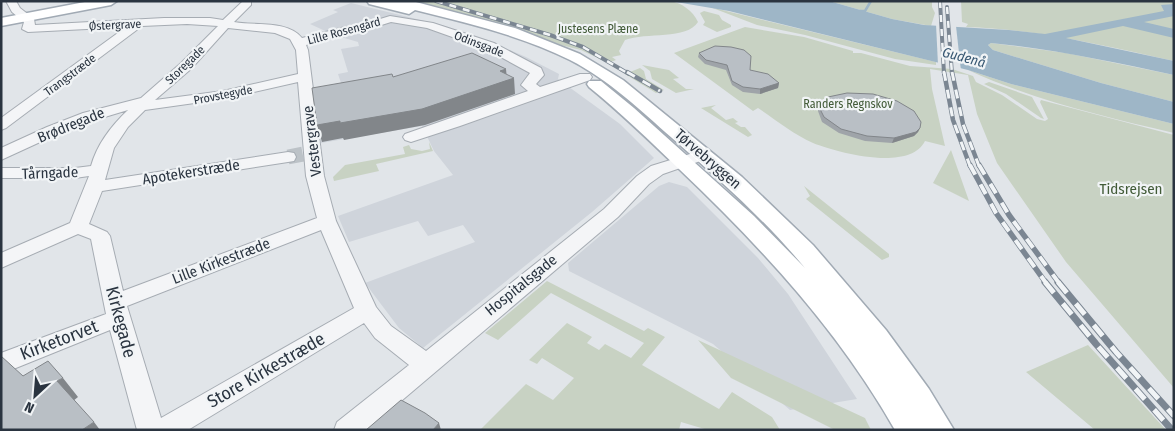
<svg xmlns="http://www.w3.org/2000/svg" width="1175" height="431" viewBox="0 0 1175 431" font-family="'Fira Sans Condensed',sans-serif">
  <rect width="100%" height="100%" fill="#e1e5e9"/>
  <path fill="#cfd4db" d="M351,3L445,26L487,40L526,57L559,74L558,79L620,124L654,158L592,212L423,348L399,328L365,283L475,242L463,225L428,236L418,221L349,242L338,216L453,175L434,151L422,126L321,143L314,88L341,83L338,74L348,72L341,49L359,46L358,42L334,35L310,24L338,12L333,10Z
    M669,182L687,187L758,258L788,294L857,399L790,410L713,344L569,271L568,263L659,186Z"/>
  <path fill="#c8d2c3" d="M405,1H670C682,3 693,11 698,22C687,40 646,32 625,40L619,51L621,55L612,57L616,60L608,63L581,50L561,45L509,26Z
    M829,1H932V7L935,13L931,26L892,19Z
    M961,1H1174V61C1106,46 1036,29 966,27L968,24L962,22Z
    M710,7L936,62V65L895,59L805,35L757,25Z
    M704,11L719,15L722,20L731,25V27L717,32L703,25L705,22L700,13Z
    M745,27L804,37L853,51V53H861L910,66L952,69L973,76L976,82L1002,95L1037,119L1045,121L1048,119L1040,102L1041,100L1174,135V388L1066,262L997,163L977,114L968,75L930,69L932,89L945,146L925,141C910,172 838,153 813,143C793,134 776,120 758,108L753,111L674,53Z
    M991,43L1066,53L1174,75V102L1101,83L993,50L988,45Z
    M642,65L669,70L679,78L673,79L686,89H694L676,93L652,79L650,71Z
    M640,68L644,71L646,79L664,90L656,93L625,74Z
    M968,70L1011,84L1174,124V133C1105,117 1033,100 968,70Z
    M989,82L1032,97L1044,119L1041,118L1006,94L984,84Z
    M716,105L711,108L726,120L733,118L738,122L735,123L741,127H745L752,135L748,137L701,108Z
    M429,142L433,151L376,164L379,171L334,181L333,177L345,165L405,154L403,147L409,145L411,149L422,151L430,149Z
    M951,150L969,201L933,183Z
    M804,186L889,254V257L882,260L806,199L810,196Z
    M547,281L644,331L648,328L665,337L642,365L719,409L732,392L772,417L780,430H708L681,422L679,430H480L526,384L553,400L574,378L542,358L537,364L529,360L567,323L592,337L587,343L599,350L605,344L631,358L644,343L551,293L498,340L485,333Z
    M698,340L865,418L871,430H835L731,378Z
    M1088,345L1166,430H1095L1026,372Z"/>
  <path fill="#9eb6c7" d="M670,1H829L892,19L924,25L1009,30L1045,34L1164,11L1161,5L1174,4V16L1144,22L1174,29V38L1123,26L1066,38L1174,61V75C1113,62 1053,49 991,43L988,45L993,50L1101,83L1174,102V124L1011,84L968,70L729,11Z"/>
  <path fill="#e1e5e9" d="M936,24L956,26L961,71L938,65Z"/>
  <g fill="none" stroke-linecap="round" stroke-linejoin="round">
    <path stroke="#9eb6c7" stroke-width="2.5" d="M860,11H865L871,1"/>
    <path stroke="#bcc2c7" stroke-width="15" stroke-dasharray="15 8" stroke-linecap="butt" d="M288,157L304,154"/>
    <defs>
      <path id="minor" d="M6,1H16L20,8L34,19L35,25L164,18H210L223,20L243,1H251V5L234,22C254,26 288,20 302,38L345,27H354L390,16L433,23L494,43L541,68L544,75L536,84L540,87L580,74H590L592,77L590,80L460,126L411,142L405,140L403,137L405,134L528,91L521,85L530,73L486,49L427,28L391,22L359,32L346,33L306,45L308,50L324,176L336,221L376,307L391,326L426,351L604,209L637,176L651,166L703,150L709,152L711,155L709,158L663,174L649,184L618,217L367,430H334L337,422L409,365L375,338L364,323L188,430H137L110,330L1,374V353L106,314L91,239L78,234L1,268V253L70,223L89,176L75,178H1V168H75L91,166C97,144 112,125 128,110L75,126L1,160V148L47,127L83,113L141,98L181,63L218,26L187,24L142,26L6,128L1,130V118L126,27L28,32L22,29L24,22L12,12ZM228,28L275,33L290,39L296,50L298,74L223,91L155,100L191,69ZM298,82L306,176L317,218L123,291L110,236L107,232L89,224L102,191L288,162L294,161L296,157L294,153L288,152L105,180L114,148L128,127L145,110L223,99ZM321,230L354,308L161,418L127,306Z"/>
      <path id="major" d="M90,1H117L111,5L1,26V18Z
        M367,1H412L515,28L580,54L623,80L742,177L813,245L886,330L929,389L954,430H895C838,330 762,248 679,169C650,141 621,113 589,87L587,84L589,81H601L634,108L754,216L805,268C765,220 719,179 672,138C640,110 609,80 570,60C522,36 468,23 415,10L409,14L369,4Z"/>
    </defs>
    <use href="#minor" stroke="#a6acb3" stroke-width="2"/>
    <use href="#major" stroke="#a1aab4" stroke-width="3"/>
    <use href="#minor" fill="#f4f5f7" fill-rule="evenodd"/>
    <use href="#major" fill="#fff" fill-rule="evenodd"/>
    <defs>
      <path id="rail-far3" d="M436,1L550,35L583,47L629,74
        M940,1L944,74
        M947,7L952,74"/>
      <path id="rail-far2" d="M627,72L660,91
        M944,72L953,120L970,166
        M952,72L963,124L979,166"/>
      <path id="rail-far1" d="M970,165L996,213L1046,283
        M979,165L1009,215L1059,283"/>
      <path id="rail" d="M1045,282L1096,344L1172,430
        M1058,282L1116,352L1174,416"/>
    </defs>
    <use href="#rail-far3" stroke="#7b8692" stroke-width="4"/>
    <use href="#rail-far2" stroke="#7b8692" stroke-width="4.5"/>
    <use href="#rail-far1" stroke="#7b8692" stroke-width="5.5"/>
    <use href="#rail" stroke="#7b8692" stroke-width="7"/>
    <use href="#rail-far3" stroke="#f1f4f6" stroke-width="2.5" stroke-dasharray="7" stroke-linecap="butt"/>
    <use href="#rail-far2" stroke="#f1f4f6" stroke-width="3" stroke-dasharray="9" stroke-linecap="butt"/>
    <use href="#rail-far1" stroke="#f1f4f6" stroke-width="4" stroke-dasharray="11" stroke-linecap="butt"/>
    <use href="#rail" stroke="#f1f4f6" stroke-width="5" stroke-dasharray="14" stroke-linecap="butt"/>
  </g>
  <path fill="#9fa4a9" d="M699,53L750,70L779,83L778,88L760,94L743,92L732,85L726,70L705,64L698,57Z
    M819,107L920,128L918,132L914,136L892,143L865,141L839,133L822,122L818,111Z"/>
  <path fill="#82868a" d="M506,69L507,80L514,78L515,94L425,125L344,140L343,138L322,142L317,125Z
    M779,83L778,88L760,94V89Z
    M920,128L918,132L914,136L892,143L894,138Z
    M63,378L78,397L73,401L57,381Z
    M94,422L100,430H82Z
    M439,423L441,430H433Z"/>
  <path fill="#b9bfc5" stroke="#82868a" d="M715,46L731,47L744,50L751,56L750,70L768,74L779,83L760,89L743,87L732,81L727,65L706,60L699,53Z
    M472,53L506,69L500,71L514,78L422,109L340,123V121L317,125L312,88L392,74L393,77Z
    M847,93L873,94L897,101L914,111L921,122L920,128L916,132L894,138L867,136L841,129L824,117L819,107L822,101L828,97Z
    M1,356L23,376L48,361L63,378L57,381L94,422L82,430H1Z
    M401,400L425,413L439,423L433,430H366Z"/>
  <g text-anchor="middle" stroke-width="4.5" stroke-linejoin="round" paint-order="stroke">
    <g font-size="12" fill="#2a3440" stroke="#f1f4f6">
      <text transform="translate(115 25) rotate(-3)" y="4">Østergrave</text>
      <text transform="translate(344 31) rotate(-15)" y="4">Lille Rosengård</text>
      <text transform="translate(479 44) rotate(21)" y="4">Odinsgade</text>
      <text transform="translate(185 65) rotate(-44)" y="4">Storegade</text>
      <text transform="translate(70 75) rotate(-37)" y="4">Trangstræde</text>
      <text transform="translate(223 95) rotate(-11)" y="4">Provstegyde</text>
    </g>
    <g font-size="12" fill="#425b38" stroke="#f1f4f6">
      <text x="598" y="33">Justesens Plæne</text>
      <text x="848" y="108">Randers Regnskov</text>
    </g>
    <g font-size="14" font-style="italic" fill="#375772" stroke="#f1f4f6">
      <text transform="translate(964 57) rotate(15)" y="5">Gudenå</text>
    </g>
    <g font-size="15" fill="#2a3440" stroke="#f1f4f6">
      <text transform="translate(71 125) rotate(-22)" y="5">Brødregade</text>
      <text transform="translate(312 141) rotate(-97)" y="5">Vestergrave</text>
      <text transform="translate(708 159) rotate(41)" y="5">Tørvebryggen</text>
      <text transform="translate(191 172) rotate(-9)" y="5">Apotekerstræde</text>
      <text transform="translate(50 173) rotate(-2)" y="5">Tårngade</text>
      <text transform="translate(221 261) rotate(-21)" y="5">Lille Kirkestræde</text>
      <text transform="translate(521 285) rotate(-39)" y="5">Hospitalsgade</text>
    </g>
    <g font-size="15" fill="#425b38" stroke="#f1f4f6">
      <text x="1131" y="194">Tidsrejsen</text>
    </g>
    <g font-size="18" fill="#2a3440" stroke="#f1f4f6">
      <text transform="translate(121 322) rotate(75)" y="6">Kirkegade</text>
      <text transform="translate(59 340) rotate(-21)" y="6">Kirketorvet</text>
      <text transform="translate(266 370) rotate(-30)" y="6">Store Kirkestræde</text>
    </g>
  </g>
  <rect width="1175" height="431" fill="none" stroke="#2a3440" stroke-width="5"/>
  <g transform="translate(35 396) rotate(206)" stroke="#f1f4f6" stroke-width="4" paint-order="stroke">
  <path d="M0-4L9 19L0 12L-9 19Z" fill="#2a3440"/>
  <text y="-8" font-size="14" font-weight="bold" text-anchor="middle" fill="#2a3440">N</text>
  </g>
</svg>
